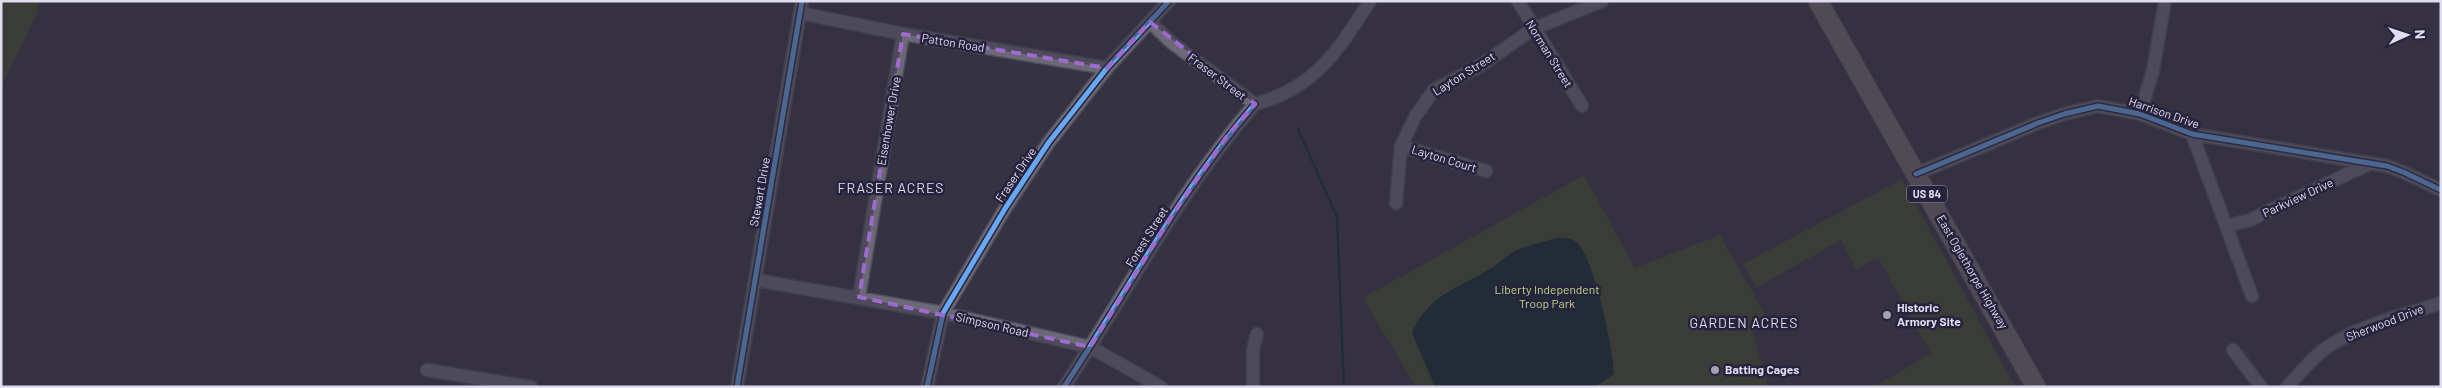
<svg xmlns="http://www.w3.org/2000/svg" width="2442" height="388" viewBox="0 0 2442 388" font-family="Barlow,sans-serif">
  <rect width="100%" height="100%" fill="#353242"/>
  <path fill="#3f4a2a" d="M1,1H40L36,16L1,87Z
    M1584,175L1635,268L1720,235L1766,316L1751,325L1768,387H1416L1363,298Z
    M1902,179L2015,387H1874L1931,353L1878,258L1856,269L1841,240L1756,288L1743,264Z"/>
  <path fill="#0c262a" d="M1556,238C1565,238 1575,238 1580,246C1595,266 1613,348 1614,374L1595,387H1435L1412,333C1428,294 1460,288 1493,267C1501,262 1507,255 1515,251C1527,245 1543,243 1556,238Z"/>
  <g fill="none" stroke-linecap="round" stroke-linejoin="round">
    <path stroke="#0c262a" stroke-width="2.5" d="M1298,129L1337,217L1344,387"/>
    <defs>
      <path id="minor" d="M1518,1L1582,106
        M800,13L903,34L1107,68
        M1150,22L1172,43L1255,104C1316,88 1337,51 1370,1
        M2140,114L2153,70L2165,1
        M2192,134L2252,296
        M1401,146L1486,171
        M1916,174L2038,123L2064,114L2098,106L2140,114L2192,134L2387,166L2403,172L2441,190
        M1396,203L1401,146L1416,115L1434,90L1480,66L1533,29L1602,1
        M2226,226L2250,220L2369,164
        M756,280L943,313L1090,347L1161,387
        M859,297L903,34
        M2233,350L2261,387
        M427,370L531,387
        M737,387L802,1
        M927,387L943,313L1006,207L1049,142L1107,68L1169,1
        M1064,387C1127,292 1180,190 1255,104
        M1253,387V350L1257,334
        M2287,387C2298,375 2310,361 2322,351C2353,327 2404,315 2441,303"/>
      <path id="highway" d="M1818,1L2036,387"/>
    </defs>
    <use href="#minor" stroke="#504e5c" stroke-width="15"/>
    <use href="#highway" stroke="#504e5c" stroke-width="21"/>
    <use href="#minor" stroke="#6b6975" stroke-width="12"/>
    <use href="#highway" stroke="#70686c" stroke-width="19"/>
    <defs>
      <path id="cycleway" d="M1916,174L2038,123L2064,114L2098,106L2140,114L2192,134L2387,166L2403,172L2441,190
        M737,387L802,1
        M927,387L943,313L1006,207L1049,142L1107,68L1169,1
        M1064,387C1127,292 1180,190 1255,104"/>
    </defs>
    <use href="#cycleway" stroke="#27223d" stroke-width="8"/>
    <use href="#cycleway" stroke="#66a8f1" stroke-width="5"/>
  </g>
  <path d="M0 0H2442V388H0ZM1150,22L1255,104L1227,136L1171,217L1090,347L859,297L903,34L1107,68Z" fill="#353242" fill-opacity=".55" fill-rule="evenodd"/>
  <path fill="none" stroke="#9e6ad0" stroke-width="4" stroke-dasharray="10 6" stroke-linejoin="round" d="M1150,22L1255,104L1227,136L1171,217L1090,347L859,297L903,34L1107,68Z"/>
  <g fill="#a4a1b2" stroke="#27223d" stroke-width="2">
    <circle cx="1887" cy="315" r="5"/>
    <circle cx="1715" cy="370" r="5"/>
  </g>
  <g text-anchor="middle" stroke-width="5" stroke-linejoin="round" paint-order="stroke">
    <rect fill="#27223d" stroke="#a8a5ba" stroke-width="1" x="1907" y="185.5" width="40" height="17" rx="4"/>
    <g font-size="11" font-weight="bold" fill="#dfddef">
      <text x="1927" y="198">US 84</text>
    </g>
    <g font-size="12" fill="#dfddef" stroke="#27223d">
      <text transform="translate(953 43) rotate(9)" y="4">Patton Road</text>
      <text transform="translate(1549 54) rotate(58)" y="4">Norman Street</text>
      <text transform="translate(1464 74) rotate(-32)" y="4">Layton Street</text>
      <text transform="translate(1217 77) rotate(37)" y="4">Fraser Street</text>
      <text transform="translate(2164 113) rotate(19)" y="4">Harrison Drive</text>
      <text transform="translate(889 121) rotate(-80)" y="4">Eisenhower Drive</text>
      <text transform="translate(1444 159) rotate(17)" y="4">Layton Court</text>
      <text transform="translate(1016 175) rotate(-56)" y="4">Fraser Drive</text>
      <text transform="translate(760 192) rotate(-80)" y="4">Stewart Drive</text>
      <text transform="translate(2298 198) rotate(-25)" y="4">Parkview Drive</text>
      <text transform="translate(1147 237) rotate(-58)" y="4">Forest Street</text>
      <text transform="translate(1972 272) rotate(60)" y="4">East Oglethorpe Highway</text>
      <text transform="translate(2385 323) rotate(-21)" y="4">Sherwood Drive</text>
      <text transform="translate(992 325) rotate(13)" y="4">Simpson Road</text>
    </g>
    <g font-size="12" fill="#bcd982" stroke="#27223d">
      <text x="1547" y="294">Liberty Independent<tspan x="1547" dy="14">Troop Park</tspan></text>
    </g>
    <g font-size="12" font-weight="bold" fill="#dfddef" stroke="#27223d" text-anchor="start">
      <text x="1897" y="312">Historic<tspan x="1897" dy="14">Armory Site</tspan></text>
      <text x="1725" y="374">Batting Cages</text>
    </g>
    <g font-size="14" letter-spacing="1" fill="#dfddef" stroke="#27223d">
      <text x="891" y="193">FRASER ACRES</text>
      <text x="1744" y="328">GARDEN ACRES</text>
    </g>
  </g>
  <rect width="2442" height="388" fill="none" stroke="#dfddef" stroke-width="5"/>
  <g transform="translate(2407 35) rotate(87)" stroke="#27223d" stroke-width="4" paint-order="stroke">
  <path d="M0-4L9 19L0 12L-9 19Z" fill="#dfddef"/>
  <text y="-8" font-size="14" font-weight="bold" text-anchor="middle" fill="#dfddef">N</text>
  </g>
</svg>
